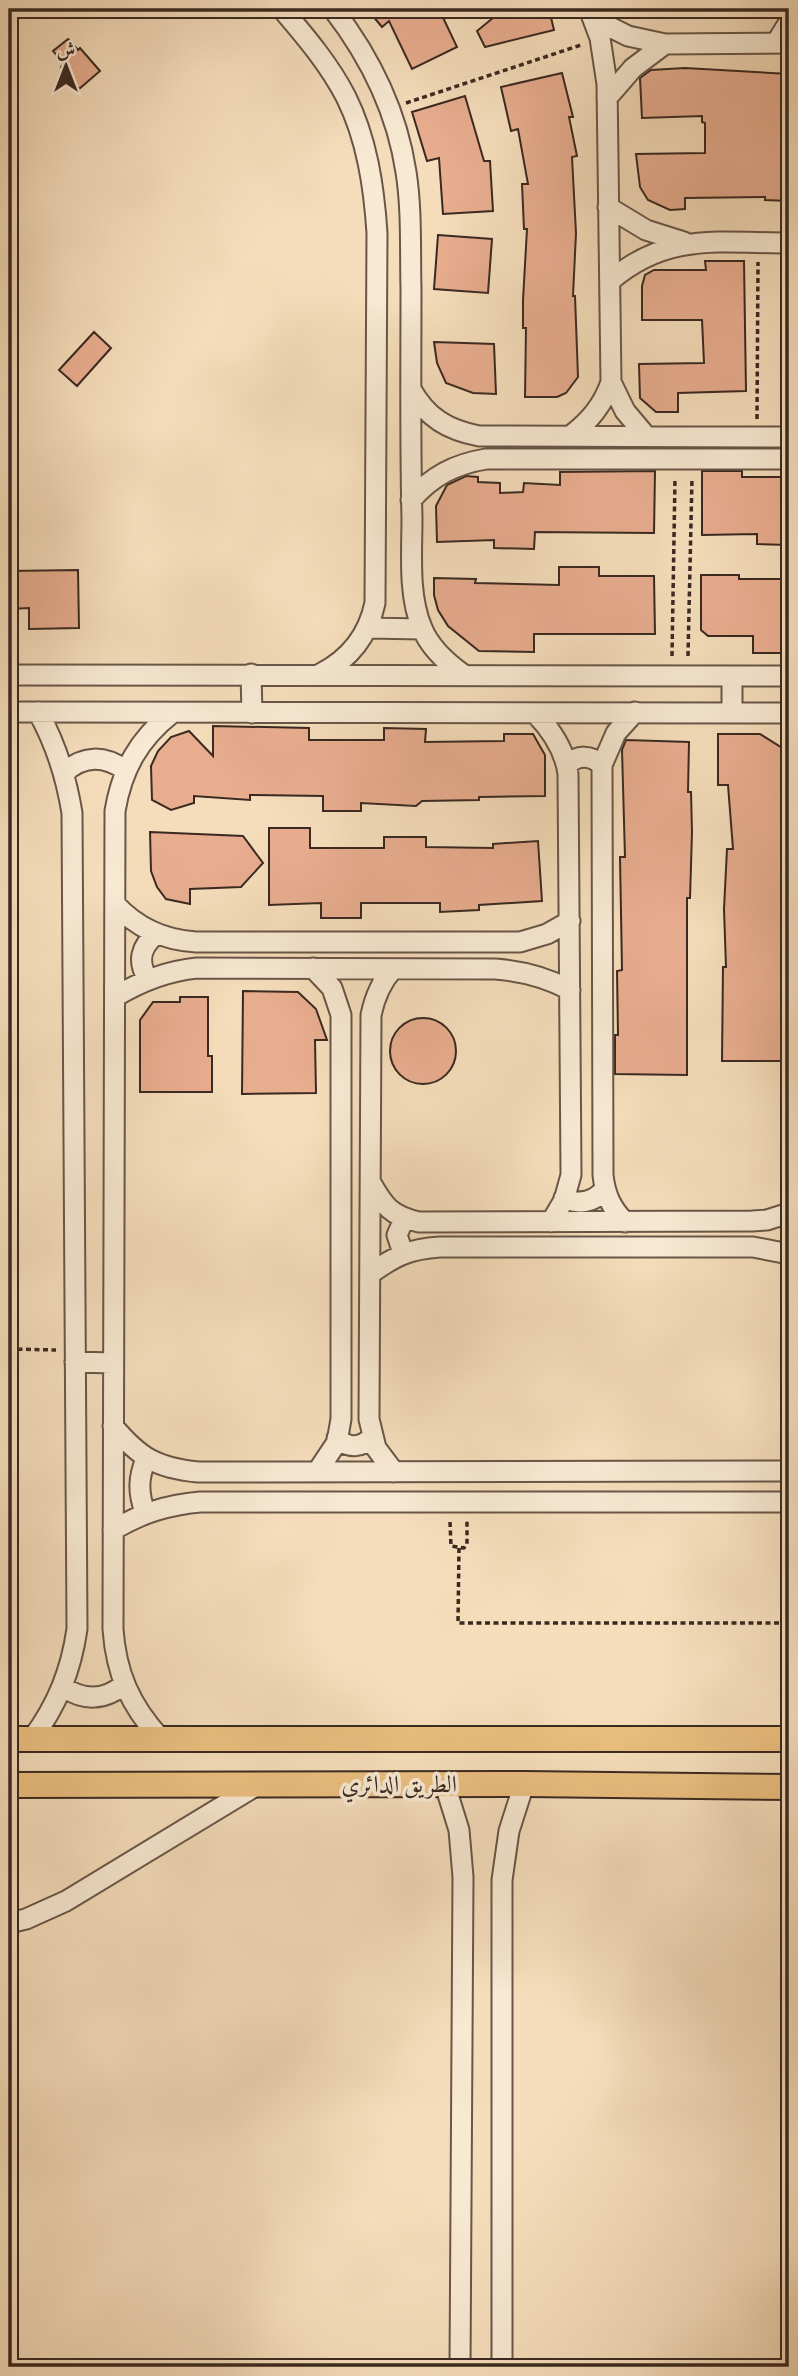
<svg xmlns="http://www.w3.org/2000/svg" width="798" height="2376" viewBox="0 0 798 2376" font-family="Vollkorn,Amiri,serif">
  <rect width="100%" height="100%" fill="#f5ddbb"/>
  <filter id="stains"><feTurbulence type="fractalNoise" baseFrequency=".00286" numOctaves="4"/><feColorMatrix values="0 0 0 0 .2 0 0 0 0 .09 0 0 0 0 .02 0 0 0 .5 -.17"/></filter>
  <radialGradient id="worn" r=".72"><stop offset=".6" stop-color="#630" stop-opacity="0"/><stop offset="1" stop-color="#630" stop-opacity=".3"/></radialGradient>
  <path fill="#e8ad8f" stroke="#3a2921" stroke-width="2" d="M367,9H439L457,47L412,69L389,21L382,27Z
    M504,9H549L554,30L485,47L477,31Z
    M68,39L78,50L80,48L100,71L79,89L61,67L64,64L53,51Z
    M685,68L789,74V201L765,200V197L685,198V209L670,210L648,200L640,187L636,154L705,153V123L702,122V116L642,118L640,78L651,70Z
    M562,73L573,117H569L577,156L572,157L576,233L573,296H575L578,377L566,393L557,397H525L526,328H523V300L527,229H524L522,184H528L518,129L511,131L501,87Z
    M465,96L484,161H490L493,211L443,214L439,158L427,161L412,112Z
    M438,235L492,239L488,293L434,289Z
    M705,261H744L746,391L678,393V412H656L640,398L639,364L704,363L702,320H642V286L645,275L654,270H706Z
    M94,332L111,348L77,386L59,370Z
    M434,342L494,344L496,394L473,393L446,383L437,363Z
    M655,471L654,533L535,532L534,549L494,548V540L437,542L436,506L447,485L466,476L478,477V482L500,483V493L523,492L524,483L560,485V472Z
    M702,471H742V477H789V545L757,544V534L702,535Z
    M559,567H599V576H654L655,634H534V652L479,651L448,626L438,610L434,595V578L476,579L475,583L559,585Z
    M78,570L79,628L29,629V608L9,609V571Z
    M701,575H739V579H789V653H753V636H708L701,630Z
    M213,726L309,728V740H384V728L426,729L425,742L504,741V734H533L545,755V796L479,797V800L422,801L416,806L361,803V811H323V796L250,795V800L194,796V803L171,810L152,800L151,766L158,751L171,737L189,731L213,756Z
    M718,734H760L787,751L789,755V1061H722L723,967H726L724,909L727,849H733L728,785H718Z
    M626,740L689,742L688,792H691L692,832L690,898H687V1075L615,1074V1035H618L617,971L622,970L620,857H625L622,750Z
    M269,828H310V848H384V837H426V847L493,848V844L538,841L542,901L479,905V910L440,912V903H361V918H321V903L269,905Z
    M150,832L243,836L263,863L241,887L190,889V904L166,899L157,887L151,871Z
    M243,991L298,992L316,1009L327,1040H315L316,1093L242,1094Z
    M180,997H208V1056H212V1092H140V1020L153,1002H180Z
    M390 1051a33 33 0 1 1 66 0a33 33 0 1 1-66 0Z"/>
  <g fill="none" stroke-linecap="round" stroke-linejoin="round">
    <defs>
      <path id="minor" d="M282,9C305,36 329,64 346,97C367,139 374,187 377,233L375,603C368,636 350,659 320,674
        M333,9C370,57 397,112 406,172C412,210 410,250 411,289C411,365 410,441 412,518C412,553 408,595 422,628C430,648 447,663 464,675
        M594,19L628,36L665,44L789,43
        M776,43L789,22
        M607,98L633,68L665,44
        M608,207L646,230L684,242
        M610,281C667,232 719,243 789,243
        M611,382L625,411L646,436
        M411,389C427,418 448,430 479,436L789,437
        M570,436C590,421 603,405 611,382L607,84L600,38L589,9
        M411,500C432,476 455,464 486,459H789
        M368,628L422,629
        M251,674L252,713
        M9,675L789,676
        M732,676V713
        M9,712L789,713
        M536,714C552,731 565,750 568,774L571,1175L564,1200L551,1222
        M567,765C578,754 591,755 602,765
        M64,773C83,755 104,755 125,770
        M115,904C137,928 163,940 196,942H520L547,934L570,921
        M313,968L332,988L341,1015V1419L337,1442L317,1472
        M393,969C381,982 375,996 371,1015L369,1419L376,1448L394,1472
        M148,979C137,962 140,946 157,934
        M115,997C141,981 167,971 197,968L495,969C523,971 546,977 570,990
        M371,1183C384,1206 391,1216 419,1222L752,1221L767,1220L789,1213
        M564,1198C579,1205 593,1203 604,1190
        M625,1222C611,1208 605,1194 603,1175L602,765L616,733L635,712
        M403,1253L397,1235L404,1219
        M370,1274C395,1256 409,1249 440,1247H753L789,1254
        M75,1362L113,1363
        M113,1426C139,1457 156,1468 198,1472L789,1471
        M337,1438C349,1449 361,1448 372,1437
        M145,1512C138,1493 138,1478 146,1459
        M113,1530C142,1513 167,1505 200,1502H789
        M63,1687C84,1701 105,1701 124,1684
        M160,1738C130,1705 116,1673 113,1629L115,811C122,769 139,739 172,713
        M32,1739C57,1705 71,1671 77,1629L72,813C66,776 56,744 38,712
        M445,1785L459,1830L463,1877L460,2367
        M9,1923L26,1919L66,1901L259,1784
        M502,2367V1880L509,1831L524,1784"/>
      <path id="major" d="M9,1739H789
        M9,1785L524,1784L789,1787"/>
    </defs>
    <use href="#minor" stroke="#695648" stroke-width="23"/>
    <use href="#major" stroke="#3a2921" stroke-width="28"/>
    <path stroke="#3a2921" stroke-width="3.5" stroke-dasharray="5 3.5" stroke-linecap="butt" d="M406,103L581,45
      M757,419L758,262
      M672,656L675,478
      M688,656L692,478
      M9,1349L56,1350
      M450,1522L451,1546L464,1548L467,1544V1521
      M459,1548L458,1623H789"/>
    <use href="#minor" stroke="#f8e9d3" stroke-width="19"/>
    <use href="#major" stroke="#eabe7e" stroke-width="24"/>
  </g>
  <g text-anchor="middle" stroke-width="7" stroke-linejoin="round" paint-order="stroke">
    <g font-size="24" fill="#3a2921" stroke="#f8e9d3">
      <text x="399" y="1792">الطريق الدائري</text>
    </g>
  </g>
  <rect width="798" height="2376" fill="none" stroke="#f5ddbb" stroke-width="35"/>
  <rect x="10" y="10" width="777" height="2355" fill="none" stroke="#3a2921" stroke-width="3.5"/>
  <rect x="18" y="18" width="763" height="2341" fill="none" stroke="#3a2921" stroke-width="2"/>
  <g transform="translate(66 66)" stroke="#f8e9d3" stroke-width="5" paint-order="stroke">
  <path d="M0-5L12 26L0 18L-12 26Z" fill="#3a2921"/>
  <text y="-10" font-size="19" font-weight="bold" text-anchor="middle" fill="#3a2921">ش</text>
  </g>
  <rect width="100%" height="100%" filter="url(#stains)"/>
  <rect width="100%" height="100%" fill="url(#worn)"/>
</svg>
